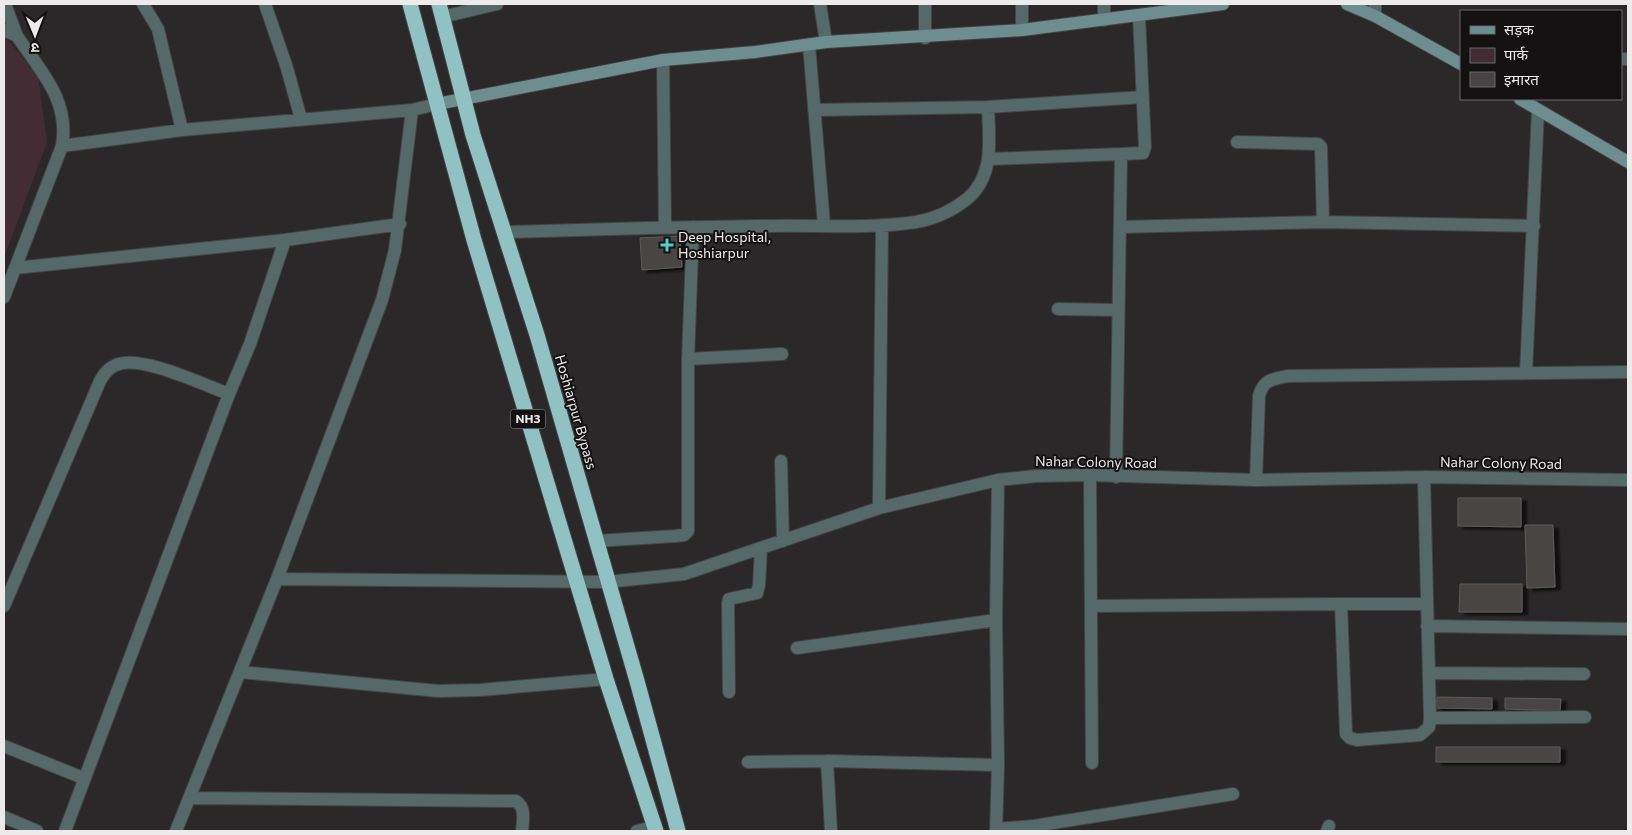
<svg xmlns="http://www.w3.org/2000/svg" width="1632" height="835" viewBox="0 0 1632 835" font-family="Commissioner,'Noto Sans Devanagari',sans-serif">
  <defs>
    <filter id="shadow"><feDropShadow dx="5.5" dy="3" stdDeviation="1" flood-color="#0009"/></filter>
  </defs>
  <rect width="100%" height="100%" fill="#2b2829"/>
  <path fill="#432c34" d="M4,38L7,39L38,76L47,142L4,258Z"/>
  <path fill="#484445" stroke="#5f5b5d" filter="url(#shadow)" d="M680,236L682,267L642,270L640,238Z
    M1458,498H1521V527L1458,526Z
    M1525,525H1553L1555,587L1527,588Z
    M1460,584H1522V612H1459Z
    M1437,697L1492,698V709L1436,708Z
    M1505,698L1561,699L1560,711L1505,709Z
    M1436,747H1560V762H1436Z"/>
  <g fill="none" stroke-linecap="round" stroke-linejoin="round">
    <defs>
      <path id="street" d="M143,4L158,29L182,130
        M265,4L287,68L301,119
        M820,4L826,42
        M1022,4V30
        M1375,16V4
        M442,17L497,4
        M1104,20V4
        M4,30L17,36L5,4
        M925,38V4
        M809,45L824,225
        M1621,59H1628
        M663,60L665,226
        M814,110L988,107L1143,97
        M1237,142L1318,144L1321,147L1323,222
        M62,146L182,130L412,110L437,104
        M989,159L1121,154
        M1120,227L1323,222L1534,226
        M505,232C593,229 681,227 769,226C818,225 868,229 916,222C934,219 953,210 967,199C995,176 989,139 988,107
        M285,240L400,224
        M15,268L285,240L250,344L229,394L65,831
        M4,297L62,146C70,100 41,72 17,36
        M1058,309L1118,310
        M688,359L782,354
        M1526,373L1538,110
        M781,461L783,541
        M1090,475L1092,763
        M1116,477L1121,154L1143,153L1145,147L1139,15
        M1256,480L1259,396C1263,380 1272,379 1288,376L1628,372
        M879,508L882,225
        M596,541L675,536L684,535L688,531V359L693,227
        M277,579L607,582L684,574L879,508L998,480L1036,476L1090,475L1256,480L1424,477L1628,480
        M1341,604H1427
        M4,606L100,381C104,374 108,368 116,365C140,354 204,385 229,394
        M1093,606L1341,604L1346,734L1350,738L1357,740L1420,735L1429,727L1430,718L1424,477
        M1427,626L1628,629
        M797,648L996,620
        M240,672L438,691L480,690L606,679
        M1429,673L1584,674
        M729,692L728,603L729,599L757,593L759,585L761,548
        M1430,718L1585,717
        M4,746L83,778
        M748,762L827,761
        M190,798L516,801C526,808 523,820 522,831
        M4,817L37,831
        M997,829L1034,826L1233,794
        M176,831L277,579L382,300L395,250L412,110
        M637,831L654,827
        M831,831L827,761L998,765
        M996,831L998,765L996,620L998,480
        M1327,831L1329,826"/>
      <path id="secondary" d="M1347,4L1375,16L1461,64
        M1520,99L1628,162
        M437,104L663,60L755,52L826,42L1022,30L1223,4"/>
      <path id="highway" d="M410,4L474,240L606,679L656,831
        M439,4L473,135L537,335L637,681L678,831"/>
    </defs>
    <use href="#street" stroke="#464344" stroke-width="14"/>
    <use href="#secondary" stroke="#464344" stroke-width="14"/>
    <use href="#highway" stroke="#464344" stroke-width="17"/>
    <use href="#street" stroke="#566969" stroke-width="12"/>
    <use href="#secondary" stroke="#6e8d8e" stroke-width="12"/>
    <use href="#highway" stroke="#91c2c3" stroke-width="15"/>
  </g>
  <path fill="#52ccd0" stroke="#131112" stroke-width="2" d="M664.5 237.5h5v5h5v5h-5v5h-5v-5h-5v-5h5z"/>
  <g text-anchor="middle" stroke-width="4" stroke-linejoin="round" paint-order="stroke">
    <rect fill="#131112" stroke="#aca9aa" stroke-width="1" x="510.5" y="409.5" width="35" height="19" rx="4"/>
    <g font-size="12" font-weight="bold" fill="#edeaeb">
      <text x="528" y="423">NH3</text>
    </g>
    <g font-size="14" fill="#edeaeb" stroke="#131112" text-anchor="start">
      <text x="678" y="242">Deep Hospital,<tspan x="678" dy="16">Hoshiarpur</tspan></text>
    </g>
    <g font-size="14" fill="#edeaeb" stroke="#131112">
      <text transform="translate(576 412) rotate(74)" y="5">Hoshiarpur Bypass</text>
      <text transform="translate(1096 462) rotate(1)" y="5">Nahar Colony Road</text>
      <text transform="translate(1501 463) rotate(1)" y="5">Nahar Colony Road</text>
    </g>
  </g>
  <rect width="1632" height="835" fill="none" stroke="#edeaeb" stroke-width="10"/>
  <rect x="1460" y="10" width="162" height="90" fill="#131112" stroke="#6a6869"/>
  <rect x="1470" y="26" width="25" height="8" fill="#6e8d8e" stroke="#6a6869"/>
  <text x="1504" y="35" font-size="15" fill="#edeaeb">सड़क</text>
  <rect x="1470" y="48" width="25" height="15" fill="#432c34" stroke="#6a6869"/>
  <text x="1504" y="60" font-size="15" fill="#edeaeb">पार्क</text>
  <rect x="1470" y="72" width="25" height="15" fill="#484445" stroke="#6a6869"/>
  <text x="1504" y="85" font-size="15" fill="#edeaeb">इमारत</text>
  <g transform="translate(35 35) rotate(179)" stroke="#131112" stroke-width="4" paint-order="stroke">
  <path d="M0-4L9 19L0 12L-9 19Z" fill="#edeaeb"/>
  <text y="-8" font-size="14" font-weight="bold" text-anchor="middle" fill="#edeaeb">उ</text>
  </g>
</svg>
